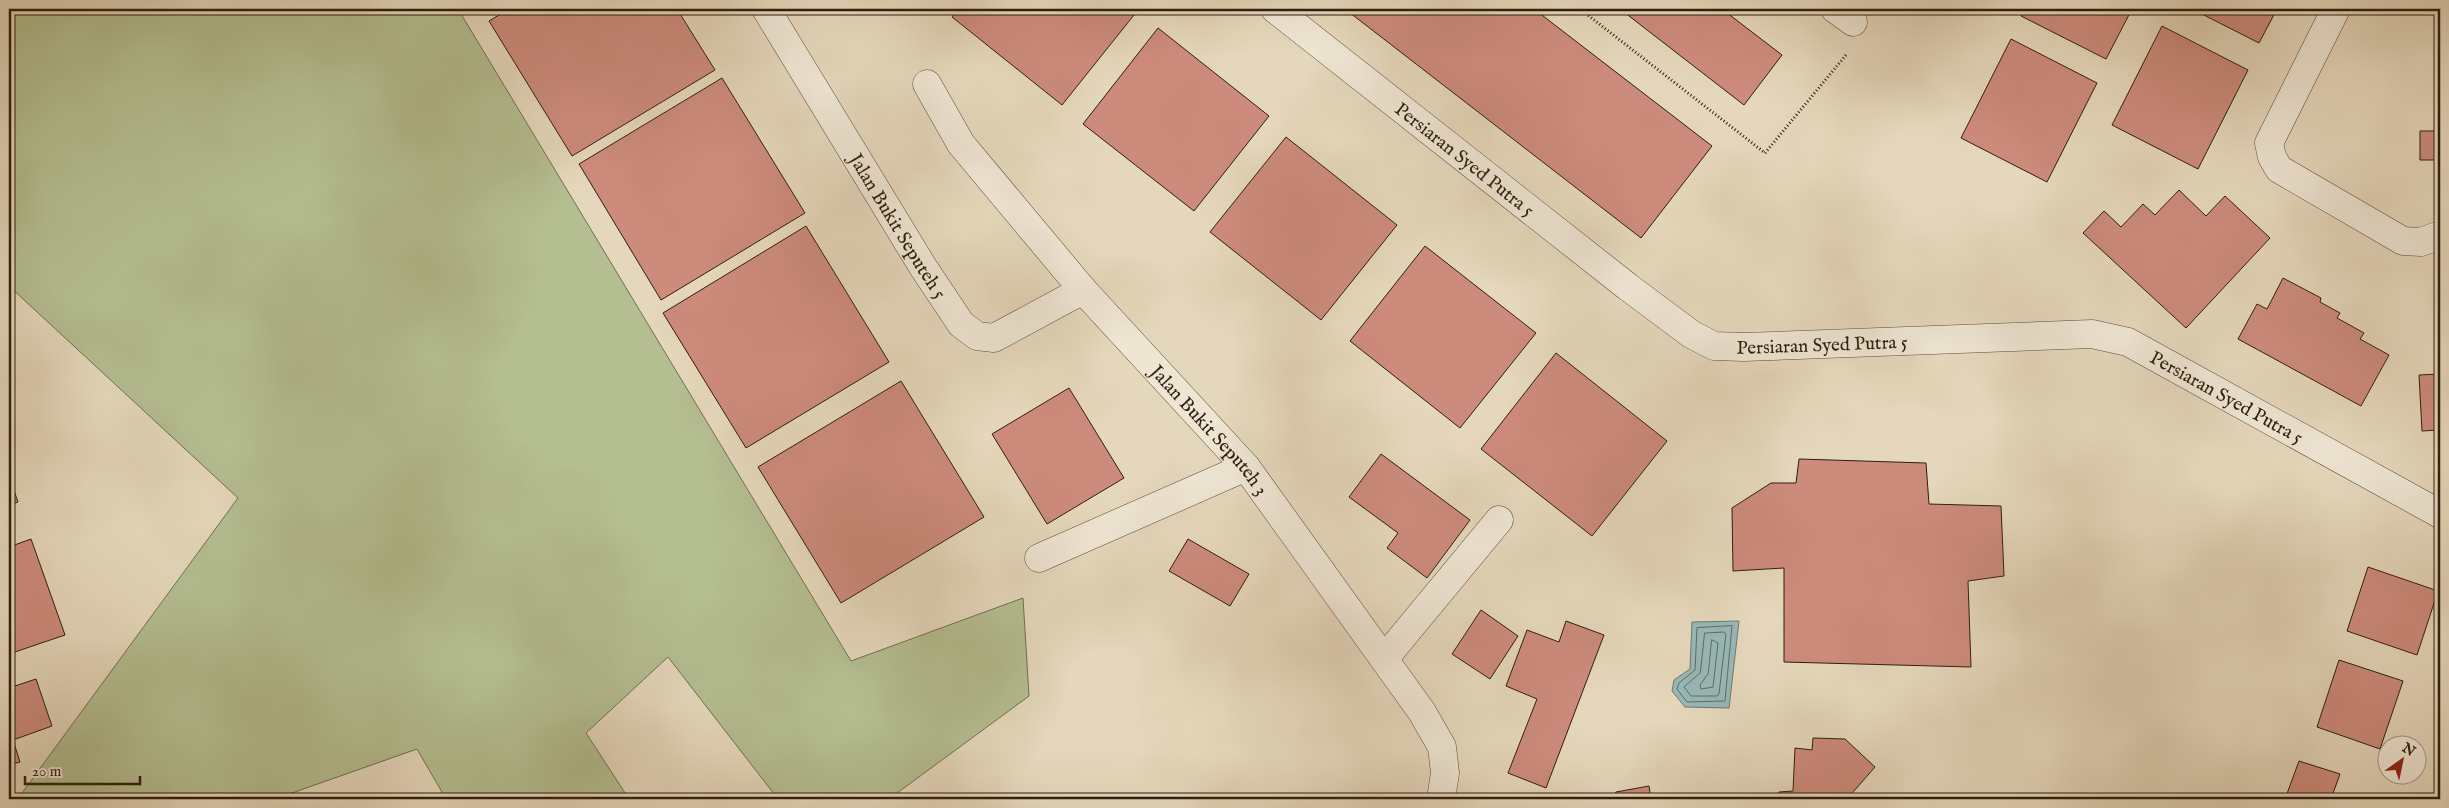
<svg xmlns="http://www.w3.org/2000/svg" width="2449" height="808" viewBox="0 0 2449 808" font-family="'IM FELL English',serif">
  <rect width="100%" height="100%" fill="#e5d7bb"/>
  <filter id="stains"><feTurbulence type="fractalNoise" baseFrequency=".004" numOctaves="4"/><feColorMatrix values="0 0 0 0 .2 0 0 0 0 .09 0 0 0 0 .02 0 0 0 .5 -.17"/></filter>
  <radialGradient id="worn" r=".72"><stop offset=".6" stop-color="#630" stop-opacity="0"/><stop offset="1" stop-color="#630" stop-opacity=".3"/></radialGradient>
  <path fill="#b4be91" stroke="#716e50" d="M9,9H458L851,661L1023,598L1029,696L889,799H778L668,657L586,733L629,799H446L417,749L275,799H23L22,793L238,498L9,286Z"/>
  <path fill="#97b8b7" stroke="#6d7a73" d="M1739,621L1729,708L1685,707L1672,691L1674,680L1690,669L1692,622Z"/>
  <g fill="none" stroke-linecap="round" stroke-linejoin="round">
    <path stroke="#626b62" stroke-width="1" d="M1732,626L1725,701L1687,702L1677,689L1679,683L1695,670L1697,628Z
      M1705,633L1724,632L1726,634L1719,694L1717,696H1691L1684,687L1700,673Z
      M1712,640L1718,643L1713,687L1701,689L1700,685L1708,674Z"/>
  </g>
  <path fill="#cd8b7c" stroke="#2e1e0e" d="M509,9H677L715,70L572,156L489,21Z
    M903,9H916L911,15Z
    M958,9H1137L1138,10L1062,105L952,17Z
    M1345,9H1534L1712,146L1641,238Z
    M1620,9H1722L1782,55L1744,105Z
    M2024,9H2132L2106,59L2021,16Z
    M2192,9H2277L2259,43Z
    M2162,26L2248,70L2198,169L2112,125Z
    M1158,28L1269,116L1194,211L1083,124Z
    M2011,39L2097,83L2047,182L1961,138Z
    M722,78L805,213L661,300L579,164Z
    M2420,131H2440V160H2420Z
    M1286,137L1397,225L1321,320L1210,232Z
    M2179,190L2206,216L2225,196L2270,238L2186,328L2083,233L2104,211L2121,227L2143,204L2155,215Z
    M806,226L889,362L746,448L663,313Z
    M1425,246L1536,333L1460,428L1350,341Z
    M2283,278L2321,298L2320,302L2340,313L2337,318L2364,333L2360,339L2389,355L2361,406L2238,339L2257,304L2267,309Z
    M1556,353L1667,441L1592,536L1481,449Z
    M2440,374V430L2422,431L2419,375Z
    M901,381L984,517L841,603L758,467Z
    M1069,388L1124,478L1047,524L992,434Z
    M1381,454L1470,520L1427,578L1387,548L1398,533L1349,497Z
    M1799,459L1926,463L1929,504L2001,506L2004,576L1968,581L1971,667L1784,662V568L1733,571L1732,508L1771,483H1796Z
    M9,476L18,502L9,505Z
    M31,539L65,635L9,654V547Z
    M1188,539L1249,574L1230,606L1169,571Z
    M2368,567L2438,591L2417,655L2347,631Z
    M1481,610L1518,636L1490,679L1452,654Z
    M1566,621L1604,635L1546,788L1508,773L1537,699L1506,686L1527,630L1559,642Z
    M2339,660L2403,681L2380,749L2317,727Z
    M36,679L52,726L13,740L20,762L9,765V688Z
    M1813,738L1845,739L1875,767L1847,799H1779V792L1793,791L1795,748L1812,750Z
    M2299,761L2340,774L2331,799H2285Z
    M1649,786L1651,799H1611L1616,792Z"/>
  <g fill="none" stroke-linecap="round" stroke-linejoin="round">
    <defs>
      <g id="minor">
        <path id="s1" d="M766,9L923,267L961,324L977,336L994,338L1083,290"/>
        <path id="s2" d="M1275,9L1628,287L1691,334L1714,346L1744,347L2092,334L2128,342L2440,514"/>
        <path d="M1835,9L1853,22"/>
        <path d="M2336,9L2269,143L2272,157L2279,169L2403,241L2421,242L2440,235"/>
        <path id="s3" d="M927,84L961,144L1083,290L1246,467L1422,712L1442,747L1445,773L1441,799"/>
        <path d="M1039,558L1246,467"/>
        <path d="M1384,659L1499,520"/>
      </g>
    </defs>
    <use href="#minor" stroke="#5c4c39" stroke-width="29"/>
    <path stroke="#2e1e0e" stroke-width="3" stroke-dasharray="1 2.5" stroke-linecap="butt" d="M1580,9L1765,153L1846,55"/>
    <use href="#minor" stroke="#eee5d3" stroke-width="28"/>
  </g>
  <g text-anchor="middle" stroke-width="4.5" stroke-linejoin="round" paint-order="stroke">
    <g font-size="19" fill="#2e1e0e" stroke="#eee5d3">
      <text dy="7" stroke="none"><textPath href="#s2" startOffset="242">Persiaran Syed Putra 5</textPath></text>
      <text dy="7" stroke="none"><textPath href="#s1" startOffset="254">Jalan Bukit Seputeh 5</textPath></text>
      <text dy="7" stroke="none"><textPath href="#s2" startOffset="662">Persiaran Syed Putra 5</textPath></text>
      <text dy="7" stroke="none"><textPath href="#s2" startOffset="1082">Persiaran Syed Putra 5</textPath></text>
      <text dy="7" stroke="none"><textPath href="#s3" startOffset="448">Jalan Bukit Seputeh 3</textPath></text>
    </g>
  </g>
  <rect width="2449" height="808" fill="none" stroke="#e5d7bb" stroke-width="30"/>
  <rect x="10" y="10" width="2429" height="788" fill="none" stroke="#2e1e0e" stroke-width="2.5"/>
  <rect x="15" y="15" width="2419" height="778" fill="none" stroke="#2e1e0e"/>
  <g transform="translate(2402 760) rotate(33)"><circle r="24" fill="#eee5d3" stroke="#a19584"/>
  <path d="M0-4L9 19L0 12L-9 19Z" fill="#8f2418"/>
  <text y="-8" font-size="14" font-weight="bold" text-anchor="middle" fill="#2e1e0e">N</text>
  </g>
  <path d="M25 776v8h115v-8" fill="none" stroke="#2e1e0e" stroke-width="2.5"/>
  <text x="32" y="776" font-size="15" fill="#2e1e0e" stroke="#eee5d3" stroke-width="4" paint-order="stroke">20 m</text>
  <rect width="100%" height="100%" filter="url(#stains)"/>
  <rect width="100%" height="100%" fill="url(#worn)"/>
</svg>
